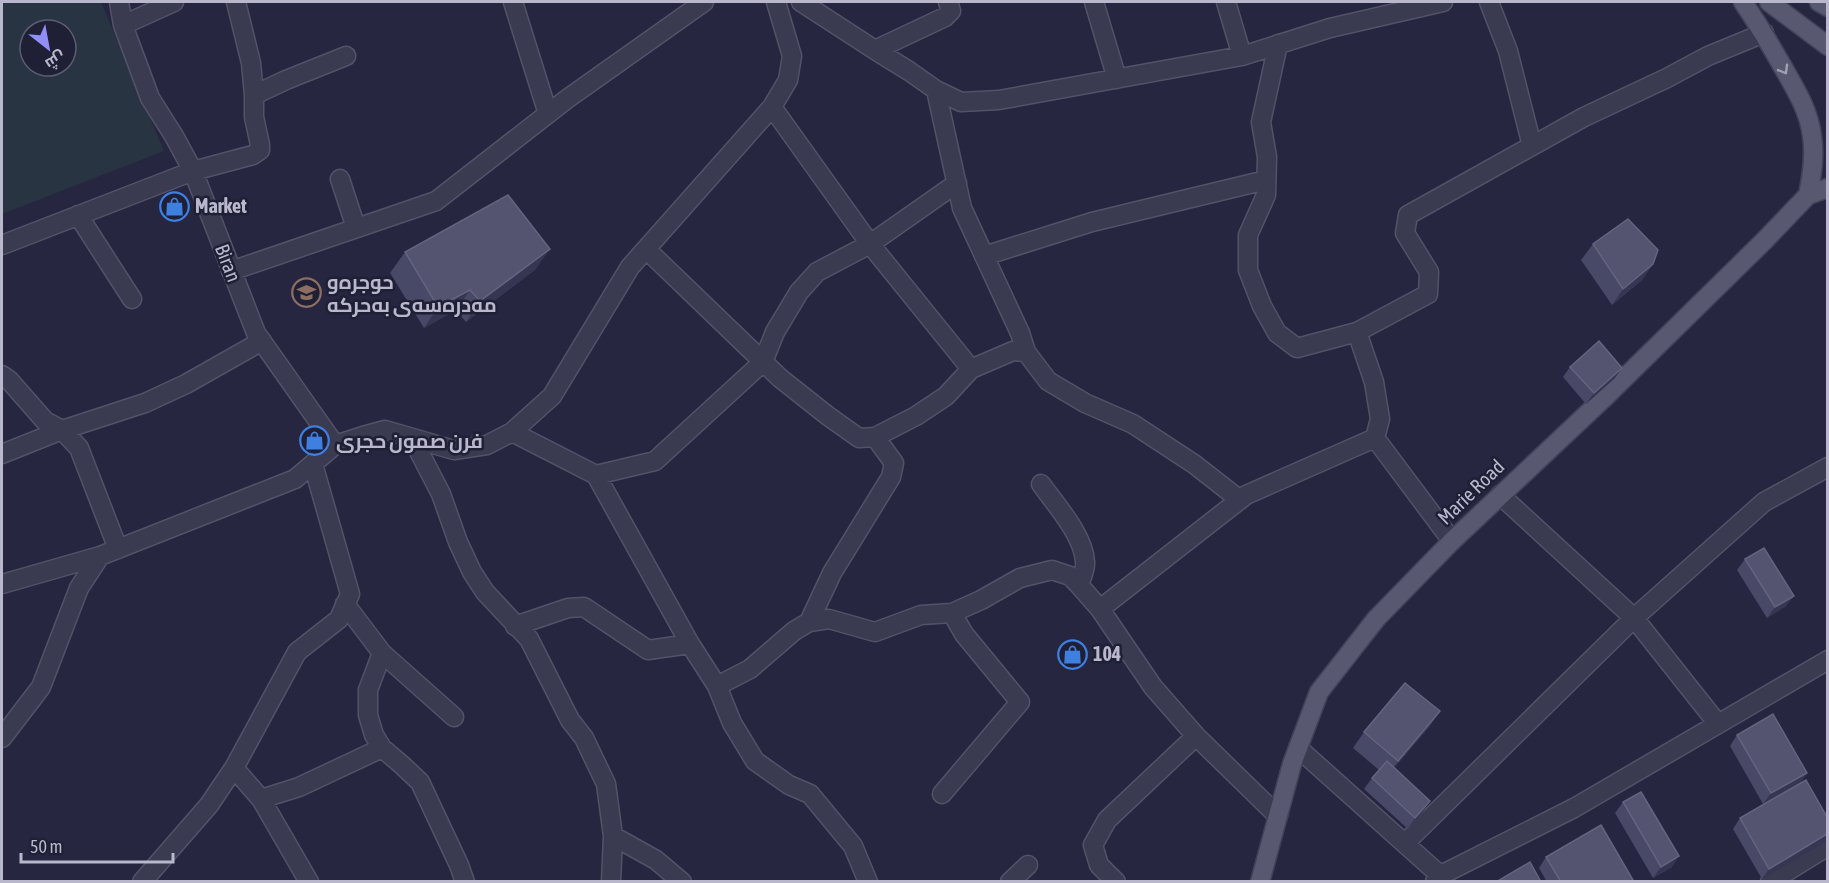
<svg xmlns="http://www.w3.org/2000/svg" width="1829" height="883" viewBox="0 0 1829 883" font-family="'Asap Condensed',Cairo,sans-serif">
  <rect width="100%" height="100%" fill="#262641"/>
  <path fill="#283442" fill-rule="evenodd" d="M2,2H101L164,151L2,214ZM30,30H66V66H30Z"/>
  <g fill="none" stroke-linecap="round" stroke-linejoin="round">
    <defs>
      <path id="minor" d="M119,2L123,25L150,98L174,136L193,171L256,333L335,445
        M236,2L251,63L254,95
        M513,2L548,114
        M801,2L875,50L909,71L936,90L961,102L999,100L1242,56L1330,28L1443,2
        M1094,2L1117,79
        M1226,2L1242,56
        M1489,2L1508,51L1532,146
        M123,25L174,2
        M1278,44L1261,122L1267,157L1266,195L1248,235V270L1262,306L1277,333L1297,348L1357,332L1428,294L1429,272L1405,233L1408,215L1584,117L1667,78L1708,56L1764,33
        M875,50L945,17L951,11L948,2
        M936,90L962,208L1020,333L1026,352
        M772,107L870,244L971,369
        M340,179L356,228
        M78,215L132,299
        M2,245L193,171L253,155L260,150V145L254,117V95L286,80L346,56
        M646,249L780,378L828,416L859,438L875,437L916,416L946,396L971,369L1013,351L1026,352L1048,381L1085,403L1133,424L1194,464L1240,500
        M984,256L1092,222L1266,180
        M231,271L436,201L567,99L704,2
        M1357,332L1374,382L1380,419L1375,438L1452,541
        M2,375L9,380L45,421L62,430L79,448L118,549
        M512,432L596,475L690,644L717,686L732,723L755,761L789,785L810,794L853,846L868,882
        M412,438L441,494L458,542L472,572L485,592L529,639L570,720L584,738L606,784L613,836L656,860L682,882
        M2,454L62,430L145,403L186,384L262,341
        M596,475L655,461L763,362L775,332L799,292L817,272L870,244L957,183
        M1041,484C1056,505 1084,536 1085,562C1086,569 1081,579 1079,585
        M1500,495L1634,618L1718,724
        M2,584L100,556
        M345,604L382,653L454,717
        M1100,609L1246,495L1375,438
        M809,622L832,573L891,477L894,463L875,437
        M515,626L568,608L584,607L648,650L690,644
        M382,653L368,690V715L374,735L382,748L402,765L420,782L459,865L465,882
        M717,686L750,669L794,631L809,622L829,619L875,632L921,615L952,613L981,600L1020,578L1052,570L1070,576L1079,585L1100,609L1153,687L1196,736L1278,816
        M2,738L41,687L79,588L100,556L295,479L335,445L363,436L385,430L454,450L487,445L512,432L552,396L630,267L772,107L788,80L792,56L776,2
        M1298,748L1441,876
        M234,768L261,799L309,882
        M942,794L1020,702L964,634L952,613
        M261,799L299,787L382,748
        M1405,843L1634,618L1764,502L1828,467
        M142,882L209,805L234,768L297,652L339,619L350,594L313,464
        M611,882L613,836
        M1010,882L1028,865
        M1116,882L1099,865L1093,845L1107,820L1196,736
        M1435,882L1445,873L1574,808L1828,660
        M1770,882L1828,846"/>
      <path id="primary" d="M1743,2C1758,24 1771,46 1784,69C1796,90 1809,111 1812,136C1815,156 1812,175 1808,195
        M1769,2L1828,46
        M1819,2L1828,7
        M1260,882L1292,764L1319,692L1376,619L1452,541L1604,398L1765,240L1808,195L1828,188"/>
    </defs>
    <use href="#minor" stroke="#535268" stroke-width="21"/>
    <use href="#primary" stroke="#414157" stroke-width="21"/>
    <use href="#minor" stroke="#3a3a51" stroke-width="18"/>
    <use href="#primary" stroke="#585871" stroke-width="18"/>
  </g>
  <path fill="#484867" d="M1593,244L1653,264L1642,280L1612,305L1581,260Z
    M405,252L536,269L466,322L456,310L424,328L390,273Z
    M1570,367L1615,378L1586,404L1563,377Z
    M1745,559L1786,606L1767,618L1737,570Z
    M1440,711L1429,727L1394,768L1423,812L1408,829L1364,789L1372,778L1379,770L1353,748L1364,732Z
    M1737,735L1807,773L1800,783L1763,804L1730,746Z
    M1623,802L1672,867L1653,878L1615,813Z
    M1827,817L1762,879L1733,829L1740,818Z
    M1546,857L1633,880L1632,882H1547L1539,868Z"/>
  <path fill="#363653" d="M550,249L536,269L466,322L480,301Z
    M1653,264L1642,280L1612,305L1623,289Z
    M470,290L456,310L424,328L438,307Z
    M1622,368L1615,378L1586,404L1594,393Z
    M1794,596L1786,606L1767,618L1775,607Z
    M1440,711L1429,727L1387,776L1398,761Z
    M1807,773L1800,783L1763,804L1771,793Z
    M1430,801L1423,812L1408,829L1415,818Z
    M1827,834V841L1762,879L1769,869Z
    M1679,856L1672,867L1653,878L1661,867Z"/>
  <path fill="#545471" stroke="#64647f" stroke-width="1.5" d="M508,195L550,249L480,301L470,290L438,307L405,252Z
    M1628,219L1658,250L1653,264L1623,289L1593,244Z
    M1599,341L1622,368L1594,393L1570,367Z
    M1764,548L1794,596L1775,607L1745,559Z
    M1405,683L1440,711L1398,761L1364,732Z
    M1773,714L1807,773L1771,793L1737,735Z
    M1387,761L1430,801L1415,818L1372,778Z
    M1806,780L1827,817V834L1769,869L1740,818Z
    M1641,792L1679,856L1661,867L1623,802Z
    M1601,825L1633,880L1630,882H1561L1546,857Z
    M1530,862L1541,882H1496Z"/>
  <defs><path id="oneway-chevron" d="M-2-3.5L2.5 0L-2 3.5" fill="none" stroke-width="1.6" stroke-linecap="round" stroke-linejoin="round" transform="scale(1.5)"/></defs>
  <use stroke="#a09fb4" href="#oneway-chevron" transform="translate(1784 70) rotate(60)"/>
  <defs>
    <symbol id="shop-ring" viewBox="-11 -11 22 22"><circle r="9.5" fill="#1f1f36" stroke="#3f7fe0" stroke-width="1.5"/><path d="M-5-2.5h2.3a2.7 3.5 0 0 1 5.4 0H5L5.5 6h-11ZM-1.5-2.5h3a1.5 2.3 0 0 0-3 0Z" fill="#3f7fe0"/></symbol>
    <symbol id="school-ring" viewBox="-11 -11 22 22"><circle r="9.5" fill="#1f1f36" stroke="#8d6e63" stroke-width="1.5"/><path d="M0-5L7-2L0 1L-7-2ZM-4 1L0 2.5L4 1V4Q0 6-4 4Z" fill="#8d6e63"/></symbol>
  </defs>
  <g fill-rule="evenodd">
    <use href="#shop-ring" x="158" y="190" width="33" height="33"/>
    <use href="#school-ring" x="290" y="276" width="33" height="33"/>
    <use href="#shop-ring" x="298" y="424" width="33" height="33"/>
    <use href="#shop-ring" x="1056" y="638" width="33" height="33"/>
  </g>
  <g text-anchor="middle" stroke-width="5" stroke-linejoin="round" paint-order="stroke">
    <g font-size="20" font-weight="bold" fill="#b8b7cb" stroke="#1f1f36" text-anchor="start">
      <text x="195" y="213">Market</text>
      <text x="327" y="289">حوجره‌و<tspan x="327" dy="23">مه‌دره‌سه‌ی به‌حرکه</tspan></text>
      <text x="336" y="448">فرن صمون حجری</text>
      <text x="1093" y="661">104</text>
    </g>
    <g font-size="20" fill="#b8b7cb" stroke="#1f1f36">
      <text transform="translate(228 263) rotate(69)" y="7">Biran</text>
      <text transform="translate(1471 492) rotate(-44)" y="7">Marie Road</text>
    </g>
  </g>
  <rect width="1829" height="883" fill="none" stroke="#b8b7cb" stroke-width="6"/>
  <g transform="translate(48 48) rotate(149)"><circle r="28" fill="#1f1f36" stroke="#5c5c72" stroke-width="1.5"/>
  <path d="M0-4.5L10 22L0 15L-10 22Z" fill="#928ef9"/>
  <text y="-9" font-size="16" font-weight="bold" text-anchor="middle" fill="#b8b7cb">ش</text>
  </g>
  <path d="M21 853v9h152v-9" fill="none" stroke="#b8b7cb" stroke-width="3"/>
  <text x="30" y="853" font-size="18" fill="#b8b7cb" stroke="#1f1f36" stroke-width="4.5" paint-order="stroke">50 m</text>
</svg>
